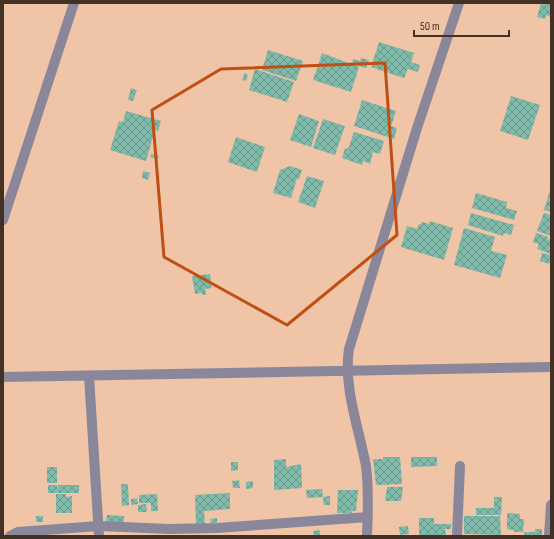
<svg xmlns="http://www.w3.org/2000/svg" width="554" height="539" viewBox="0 0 554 539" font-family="'Sofia Sans Condensed',sans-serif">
  <defs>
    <pattern id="building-cross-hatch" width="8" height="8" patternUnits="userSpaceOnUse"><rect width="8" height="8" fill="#80baaa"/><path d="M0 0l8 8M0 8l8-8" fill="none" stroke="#6a988a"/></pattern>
  </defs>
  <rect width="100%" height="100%" fill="#f0c4a6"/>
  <path fill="url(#building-cross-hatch)" d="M541,3H551V17L546,15L545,19L537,17Z
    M379,42L414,53L411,62L420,65L418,72L408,69L404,78L371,67Z
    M268,50L303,61L296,81L262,70Z
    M322,53L359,67L351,92L313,80Z
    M361,58L369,60L366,68L352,64L353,59L360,61Z
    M255,69L294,82L287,102L249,90Z
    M245,73L248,75L246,81L242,80Z
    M131,88L137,90L133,101L128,100Z
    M511,96L540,105L528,140L500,131Z
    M362,100L396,111L391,126L397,128L394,139L354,126Z
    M126,111L161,121L158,131L155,130L146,161L110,150L119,121L123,122Z
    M299,114L319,121L311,147L290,140Z
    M323,119L345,126L335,155L313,148Z
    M354,132L384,141L380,154L373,152L370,164L363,161L362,165L342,158L345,148L348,149Z
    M236,137L265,147L257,172L228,162Z
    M151,154L159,155L158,159L150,157Z
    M290,166L302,170L299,179L297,178L291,198L273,193L280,170Z
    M143,171L150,173L148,180L142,178Z
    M307,176L324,181L315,208L298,202Z
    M551,187V212L544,210Z
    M476,193L507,202L506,208L517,211L514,220L472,208Z
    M471,213L514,225L511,235L504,233L503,236L468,225Z
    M544,213L551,215V236L537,231Z
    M430,221L453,228L444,260L401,247L407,226L417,229L419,224H421L422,222L429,224Z
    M464,228L495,237L491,251L507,255L500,278L454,265Z
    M536,233L548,237L547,239L549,240L551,236V254L537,249L539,244L533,242Z
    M542,253L551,255L549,264L540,261Z
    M210,274L212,288L205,289L206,295H202V293L195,294L192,276Z
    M383,457H400L402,484L376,485L373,459H383Z
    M411,457H437V466L411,467Z
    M286,459V467L301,464L302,488L274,490V460Z
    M231,462H238V470L231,471Z
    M47,467H57V483H47Z
    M239,480L240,488H233L232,481Z
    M253,481V488L246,489V482Z
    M121,484H128L129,505L122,506Z
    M48,485H57V493H48Z
    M58,485H79V493H57Z
    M387,487H403L401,501H385Z
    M322,489L323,497L307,498L306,490Z
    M338,490H358L356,511H351L352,513H337Z
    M230,493V509L204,511L205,524H196L195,495Z
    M56,494H66V497L72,496V513H56Z
    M157,494L158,511H151V503H139V495Z
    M330,496V505H324L323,497Z
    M494,497H502L501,515H476V508H494Z
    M137,498L138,504L131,505V499Z
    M146,504L147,512H138V505Z
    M507,513L520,514V519H524L523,532H514V530L507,529Z
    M107,515L124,516V522H106Z
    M36,516H43V522H36Z
    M464,516H500L501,535L464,534Z
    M217,518V523L211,524L210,519Z
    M419,518H434V524H451V529H445L446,536H419Z
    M408,526L409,534L400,535L399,527Z
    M535,529H542V536H524V532H535Z
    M320,530V536H314L313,531Z"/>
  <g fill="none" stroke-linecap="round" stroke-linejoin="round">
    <path stroke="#8b879a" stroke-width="10" d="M3,220L74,3
      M89,376L99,536
      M3,377L551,367
      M10,536L18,532L99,526L169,529L217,528L368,517
      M367,536C368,513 369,489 366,466C359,429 343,386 349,349L417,128L459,3
      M457,536L460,466
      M549,536L551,505"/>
  </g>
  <path fill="none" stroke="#bf4f12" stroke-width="3" stroke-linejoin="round" d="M385,63L397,235L287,325L164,257L152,110L221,69Z"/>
  <rect width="554" height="539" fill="none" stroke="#433126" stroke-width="8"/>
  <path d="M414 30v6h95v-6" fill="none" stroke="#433126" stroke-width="2"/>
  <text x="420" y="30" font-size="12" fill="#433126" stroke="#f0c4a6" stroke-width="3" paint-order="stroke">50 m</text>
</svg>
